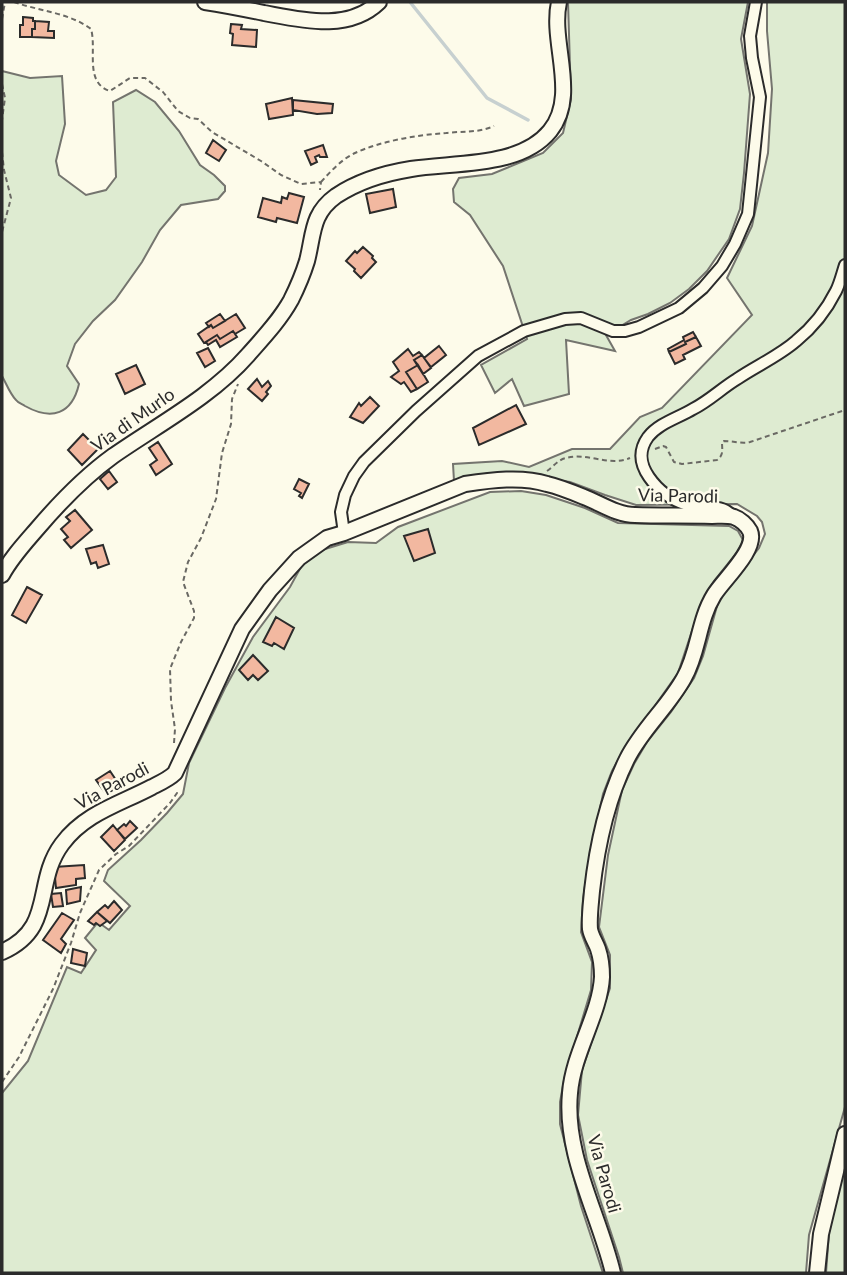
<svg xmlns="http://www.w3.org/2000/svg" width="847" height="1275" viewBox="0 0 847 1275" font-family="Lato,sans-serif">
  <rect width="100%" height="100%" fill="#fdfbea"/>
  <path fill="#deebd1" stroke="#74746e" stroke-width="2" d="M568,2H748L741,39L750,94L744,173L740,209L729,239L707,271L689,289L670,303L648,314L631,320L606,335L615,351L566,340L569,394L524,406L512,379L495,393L481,365L527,339L503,266L470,215L454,202L453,189L459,178L492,174L543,153L563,133L571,99Z
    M767,2H845V1107L809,1235L806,1273H623L619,1257L587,1160L578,1115L582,1070L610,988V955L599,927L608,855L622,790L634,764L647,742L671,712L694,678L703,656L719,599L759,548L765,534L762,522L757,516L737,504L636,505L605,495L570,482L527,476L489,473L454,481L453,464L502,461L529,467L572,449H610L640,417L662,408L752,315L727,278L752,226L768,153L772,89L767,31Z
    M2,71L30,78L62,76L65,124L56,161L59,175L86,195L106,190L116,177L113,102L136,90L155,102L179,131L200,165L214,175L225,186V191L218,199L181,205L160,230L142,262L115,300L93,321L75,344L67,366L79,384C72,414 52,421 25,406C22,404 18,403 16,400C10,394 6,383 2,376Z
    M521,491L546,495L585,508L618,523L729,526L738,531L743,540L739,550L714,581L701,604L678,673L623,751L612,771L603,794L588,866L583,899L581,932L592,962L591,990L564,1080L560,1102V1124L581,1206L603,1273H2V1093L28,1061L67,967L81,973L96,950L85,938L98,922L109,930L130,906L104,881L108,870L141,840L167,813L183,794L189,763L225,688L253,637L290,587L302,565L322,550L348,542L376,543L398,527L490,492Z
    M845,1162V1273H826L829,1232Z"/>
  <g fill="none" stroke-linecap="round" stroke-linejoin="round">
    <path stroke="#c7d0d0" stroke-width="3.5" d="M410,2L487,98L528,120"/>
  </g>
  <path fill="#f2b8a0" stroke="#2b2b2b" stroke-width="2" d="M23,17L33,18V21H35V29H32V37H20V25H23Z
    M35,21L49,22L48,31H54V38L32,37V29H35Z
    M231,24L242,25L241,29L257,30L256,47L232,45L233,34L230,33Z
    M292,98L293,115L269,119L266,104Z
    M293,100L333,104L332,113L317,114L293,110Z
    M213,140L226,150L219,161L206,153Z
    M323,145L327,157H320L319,155L315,157L317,162L311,165L305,151Z
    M393,189L396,207L370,213L366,194Z
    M289,193L304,197L297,223L277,218L276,222L258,217L263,198L281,203L282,197L287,199Z
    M363,247L373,256L372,258L376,262L361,278L354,271L355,269L346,261L355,251L357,253Z
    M220,314L225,321L213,328L211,325L209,327L206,323Z
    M236,314L245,328L235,334L233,331L220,339L217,335L204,343L198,334L211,325L213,328Z
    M233,331L237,337L220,347L216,340L208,345L206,342L217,335L220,339Z
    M693,332L696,337L685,342L686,344L669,352L668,349L684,340L683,337Z
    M696,337L701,346L683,355L685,359L675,364L669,352L686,344L685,342Z
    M439,346L446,355L431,367L424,358Z
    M208,348L215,361L205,367L197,353Z
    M408,349L413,356L419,352L422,355L414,360L418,365L406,372L417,389L411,392L404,382L401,384L391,377L399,371L393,362Z
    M422,355L431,368L423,374L414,360Z
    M136,365L145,384L125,394L116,374Z
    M418,365L428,382L417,389L406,372Z
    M257,379L262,387L268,381L271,386L266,392L268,394L262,401L248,389Z
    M370,397L379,406L363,423L350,417L359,403L361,406Z
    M516,405L526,424L479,445L473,428Z
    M83,434L98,449L82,465L68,450Z
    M158,442L172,464L156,475L150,465L157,460L149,448Z
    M109,471L117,482L108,489L100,479Z
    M299,479L309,484L302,498L299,496L301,493L294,489Z
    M75,510L92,530L71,548L64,540L68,537L61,529L70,521L66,517Z
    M428,529L435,553L414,561L404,536Z
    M103,545L109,564L98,568L96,562L91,564L86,549Z
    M27,587L42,595L26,623L12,615Z
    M276,617L294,628L284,649L274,643L272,646L263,642Z
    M253,655L268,671L258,680L253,675L248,680L239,670Z
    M110,771L120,786L106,794L96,780Z
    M130,821L137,828L125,839L117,830L124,824L126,826Z
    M113,825L125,840L114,851L101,837Z
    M84,865L85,878L76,879V885L56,888L54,867Z
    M81,887L80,901L67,904L66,890Z
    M61,893L63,906L53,907L51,894Z
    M114,901L122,910L110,923L97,912L105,905L108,908Z
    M97,912L107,921L100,926L96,923L94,925L88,921Z
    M62,913L74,920L61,939L66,944L61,953L43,940Z
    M73,949L87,953L85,966L71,963Z"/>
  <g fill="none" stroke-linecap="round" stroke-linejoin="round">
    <defs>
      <path id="street" d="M732,516C723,503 702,509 687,505C671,500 658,490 649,477C640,464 638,451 648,437C659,423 678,418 693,409C709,401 722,388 737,379C756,366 779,356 796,341C812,328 827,309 836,291C840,283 842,274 845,265
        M344,533L341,512L345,495L354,476L364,462L416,411L478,356L524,331L565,319L581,318L613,331H625L639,327L679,308L703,288L722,266L735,244L748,214L760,97L752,58L750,36L756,2"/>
      <path id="secondary" d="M205,2C225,5 245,9 264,13C302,20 348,32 379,2
        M2,575C11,558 24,544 37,529C60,502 84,477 113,456C159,424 211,397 248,355C263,338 280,320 291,300C297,288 303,274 307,261C314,234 311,214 336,196C357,182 386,173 411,169C454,162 520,168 550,131C579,95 550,43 559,2
        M2,952C56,928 33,883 62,844C85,813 120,804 152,787C160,783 169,779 175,773L242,629L270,590L299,558L327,538L344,533L465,484C491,480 522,476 547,484C560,487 572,492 584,497C600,503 617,515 635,515C661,516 686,515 712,516C719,516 727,515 734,517C740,519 747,525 750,531C758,549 723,580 714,595C698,621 699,652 684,678C668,707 642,729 627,759C607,799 597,846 592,891C591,903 589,917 590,929C591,936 596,943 598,949C601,958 602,967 602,977C600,1014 573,1053 570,1093C564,1155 599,1214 613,1273
        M817,1273L821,1234L845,1134"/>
    </defs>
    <use href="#street" stroke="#2b2b2b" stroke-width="14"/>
    <use href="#secondary" stroke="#2b2b2b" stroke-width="18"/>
    <path stroke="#6a6964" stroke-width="2" stroke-dasharray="5 3.5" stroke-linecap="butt" d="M14,2C39,11 70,13 91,29C97,49 84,83 110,91L130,78H145L163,92L178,111L190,118L198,119L212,132L261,161L281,175L301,184L321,182L320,190
      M2,19L5,2
      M2,84L5,98L2,120
      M2,152L4,170L11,198L2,232
      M321,182C331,171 342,159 355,153C381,141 417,135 446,133C463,131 479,133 494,126
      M655,449L663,446L666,447L674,462L682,464L717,460C724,455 722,450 722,442L724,441C733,441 742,444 750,442L845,410
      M547,471C553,467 559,459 566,458C587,452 609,467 630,458
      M174,743L175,729L171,701L170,669L181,642L194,618V611L183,582L188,562L201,538L216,499L222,453L231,424L232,399L238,384
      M2,1082L19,1057L53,989L71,943L80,913L99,870L116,854L129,846L170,803L177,793V789"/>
    <use href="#street" stroke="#fdfbea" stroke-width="10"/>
    <use href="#secondary" stroke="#fdfbea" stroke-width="14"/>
  </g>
  <g text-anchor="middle" stroke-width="5" stroke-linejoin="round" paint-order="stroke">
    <g font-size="18" fill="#2b2b2b" stroke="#fdfbea">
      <text transform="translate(133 420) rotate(-35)" y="6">Via di Murlo</text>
      <text transform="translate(678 496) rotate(1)" y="6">Via Parodi</text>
      <text transform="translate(112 786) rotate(-28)" y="6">Via Parodi</text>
      <text transform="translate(604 1174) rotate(74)" y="6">Via Parodi</text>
    </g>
  </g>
  <rect width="847" height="1275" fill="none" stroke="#2b2b2b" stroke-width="7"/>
</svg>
